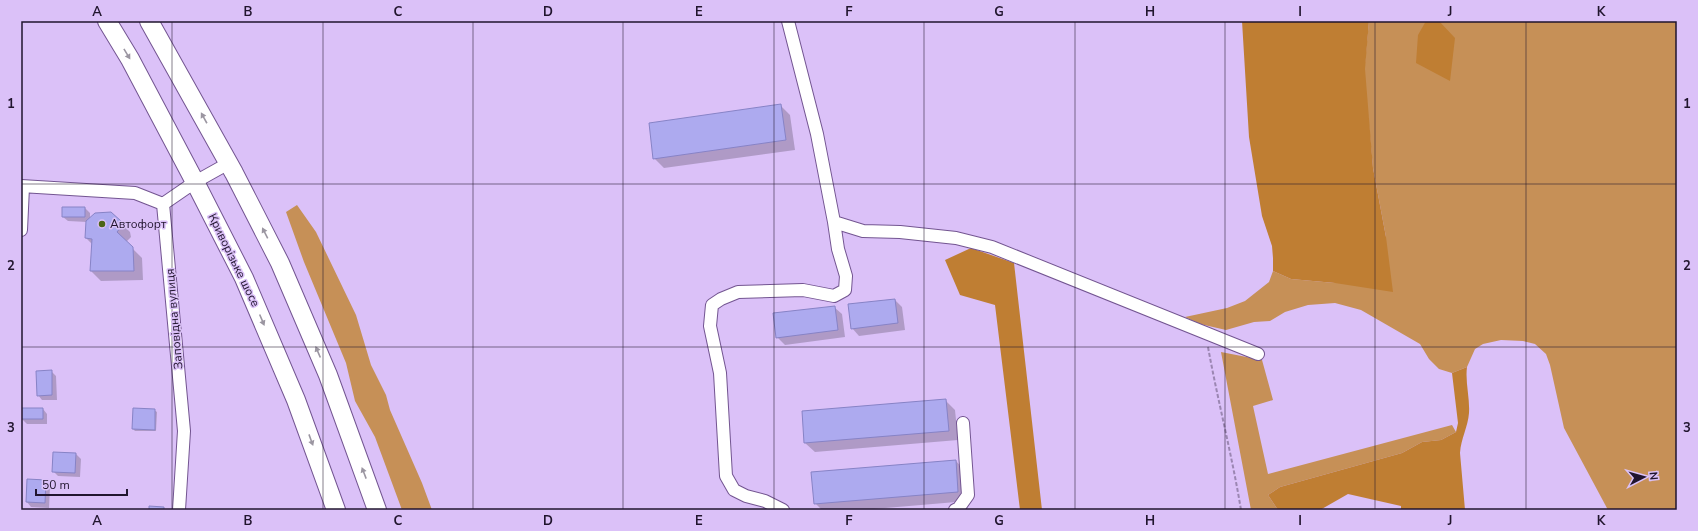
<svg xmlns="http://www.w3.org/2000/svg" width="1698" height="531" viewBox="0 0 1698 531" font-family="'Nunito Sans',sans-serif">
  <rect width="100%" height="100%" fill="#dbc1f8"/>
  <path fill="#c69057" d="M1369,21H1677V510H1608L1564,428L1550,365L1546,354L1535,344L1523,341L1501,340L1483,344L1475,349L1467,367L1452,373L1439,369L1429,359L1420,344L1361,310L1335,303L1308,305L1285,312L1270,321L1254,322L1226,330L1200,324L1185,317L1227,308L1245,301L1269,282L1273,271L1291,279L1335,283L1386,237L1373,168L1364,73Z
    M297,205L316,232L356,315L371,365L386,395L390,410L422,483L432,510H402L375,437L355,401L346,363L304,262L286,212Z
    M1221,352L1262,360L1273,400L1253,406L1268,474L1452,425L1456,432L1441,440L1422,442L1402,453L1280,487L1268,495L1278,510H1251Z"/>
  <path fill="#bf7e33" d="M1242,21H1369L1365,69L1373,168L1386,237L1393,292L1335,283L1291,279L1273,271V258L1272,246L1262,216L1249,137Z
    M1426,21H1439L1455,38L1450,81L1416,63L1418,35Z
    M971,248L1014,263L1042,510H1020L995,305L960,295L945,260Z
    M1467,367C1465,382 1470,398 1469,413C1468,427 1461,438 1460,453L1465,510H1401V506L1348,494L1320,510L1298,509L1278,510L1268,495L1280,487L1402,453L1422,442L1441,440L1456,432L1458,423L1452,373Z"/>
  <path fill="#0003" d="M780,105L790,115L795,150L664,168L654,158Z
    M85,208L90,213V219L120,222L130,232L131,237L126,242L142,258L143,280L101,281L91,271L92,244L86,238L87,222L68,221L63,217Z
    M895,300L902,307L905,330L859,336L852,328Z
    M834,307L842,314L845,337L785,345L777,337Z
    M51,371L56,376L57,400H42L38,395Z
    M945,400L955,410L958,440L815,452L805,443Z
    M22,409H43L47,414V424H27L22,419Z
    M154,410L157,412L156,431H135L133,429Z
    M76,454L81,459L80,477L58,476L54,472Z
    M956,461L965,471L968,501L862,510H822L815,503Z
    M45,481L50,486L49,508L31,507L27,502Z"/>
  <path fill="#adaaef" stroke="#8783c6" d="M781,104L786,140L653,159L649,123Z
    M62,207H85V217H62Z
    M111,212L121,221V227L117,232L133,247L134,271H90L92,239L85,238L86,221L95,213Z
    M895,299L898,323L851,329L848,304Z
    M835,306L838,330L776,338L773,313Z
    M52,370V395L37,396L36,371Z
    M946,399L949,431L804,443L802,411Z
    M21,408H43V419H21Z
    M133,408L155,409V430L132,429Z
    M53,452L76,453L75,473L52,472Z
    M956,460L958,492L814,504L811,472Z
    M27,479L46,480L45,503L26,502Z
    M149,506L164,507V510H149Z"/>
  <g fill="none" stroke-linecap="round" stroke-linejoin="round">
    <defs>
      <path id="minor" d="M21,186L135,193L163,204
        M834,222L863,231L900,232L956,238L992,247L1258,354
        M21,230L23,187
        M179,510L184,431L163,204L195,182L229,163
        M783,510L765,501L746,496L734,490L726,476L720,373L710,326L712,305L721,299L738,292L803,290L834,296L845,290L846,276L838,249L834,222L817,134L788,21
        M955,510L958,509L968,495L963,423"/>
      <path id="highway" d="M107,21L130,59L195,182L244,278L296,400L336,510
        M149,21L234,173L280,263L328,375L377,510"/>
    </defs>
    <use href="#minor" stroke="#735591" stroke-width="14"/>
    <use href="#highway" stroke="#735591" stroke-width="20"/>
    <path stroke="#9b86b2" stroke-width="2" stroke-dasharray="4 2" stroke-linecap="butt" d="M1208,347C1218,402 1232,455 1241,510"/>
    <use href="#minor" stroke="#fff" stroke-width="12"/>
    <use href="#highway" stroke="#fff" stroke-width="18"/>
  </g>
  <defs><path id="oneway-solid" d="M-6-.8H1V-3.2L6.5 0L1 3.2V.8H-6Z"/></defs>
  <g fill="#9b96a1">
    <use href="#oneway-solid" transform="translate(127 54) rotate(59)"/>
    <use href="#oneway-solid" transform="translate(204 118) rotate(-119)"/>
    <use href="#oneway-solid" transform="translate(265 233) rotate(-117)"/>
    <use href="#oneway-solid" transform="translate(262 320) rotate(67)"/>
    <use href="#oneway-solid" transform="translate(318 352) rotate(-113)"/>
    <use href="#oneway-solid" transform="translate(311 440) rotate(70)"/>
    <use href="#oneway-solid" transform="translate(364 473) rotate(-111)"/>
  </g>
  <path fill="none" stroke="#21152e" stroke-width="1" stroke-opacity="0.55" d="M172,21V510M323,21V510M473,21V510M623,21V510M774,21V510M924,21V510M1075,21V510M1225,21V510M1375,21V510M1526,21V510M21,184H1677M21,347H1677"/>
  <circle fill="#4c6516" stroke="#dbc1f8" stroke-width="1.5" cx="102" cy="224" r="4"/>
  <g text-anchor="middle" stroke-width="3" stroke-linejoin="round" paint-order="stroke">
    <g font-size="12" fill="#21152e" stroke="#dbc1f8" text-anchor="start">
      <text x="110" y="228">Автофорт</text>
    </g>
    <g font-size="12" fill="#21152e" stroke="#dbc1f8">
      <text transform="translate(234 260) rotate(64)" y="4">Криворізьке шосе</text>
      <text transform="translate(174 319) rotate(-95)" y="4">Заповідна вулиця</text>
    </g>
  </g>
  <rect width="1698" height="531" fill="none" stroke="#dbc1f8" stroke-width="44"/>
  <g transform="translate(1644 477) rotate(84)" stroke="#dbc1f8" stroke-width="3" paint-order="stroke">
  <path d="M0-3L7 15L0 10L-7 15Z" fill="#21152e"/>
  <text y="-6" font-size="11" font-weight="bold" text-anchor="middle" fill="#21152e">N</text>
  </g>
  <path d="M36 489v6h91v-6" fill="none" stroke="#21152e" stroke-width="2"/>
  <text x="42" y="489" font-size="12" fill="#21152e" stroke="#dbc1f8" stroke-width="3" paint-order="stroke">50 m</text>
  <rect x="22" y="22" width="1654" height="487" fill="none" stroke="#21152e" stroke-width="1.5"/>
  <g font-size="13" text-anchor="middle" font-weight="bold" fill="#21152e">
    <text x="97" y="16">A</text>
    <text x="248" y="16">B</text>
    <text x="398" y="16">C</text>
    <text x="548" y="16">D</text>
    <text x="699" y="16">E</text>
    <text x="849" y="16">F</text>
    <text x="999" y="16">G</text>
    <text x="1150" y="16">H</text>
    <text x="1300" y="16">I</text>
    <text x="1450" y="16">J</text>
    <text x="1601" y="16">K</text>
    <text x="11" y="108">1</text>
    <text x="1687" y="108">1</text>
    <text x="11" y="270">2</text>
    <text x="1687" y="270">2</text>
    <text x="11" y="432">3</text>
    <text x="1687" y="432">3</text>
    <text x="97" y="525">A</text>
    <text x="248" y="525">B</text>
    <text x="398" y="525">C</text>
    <text x="548" y="525">D</text>
    <text x="699" y="525">E</text>
    <text x="849" y="525">F</text>
    <text x="999" y="525">G</text>
    <text x="1150" y="525">H</text>
    <text x="1300" y="525">I</text>
    <text x="1450" y="525">J</text>
    <text x="1601" y="525">K</text>
  </g>
</svg>
